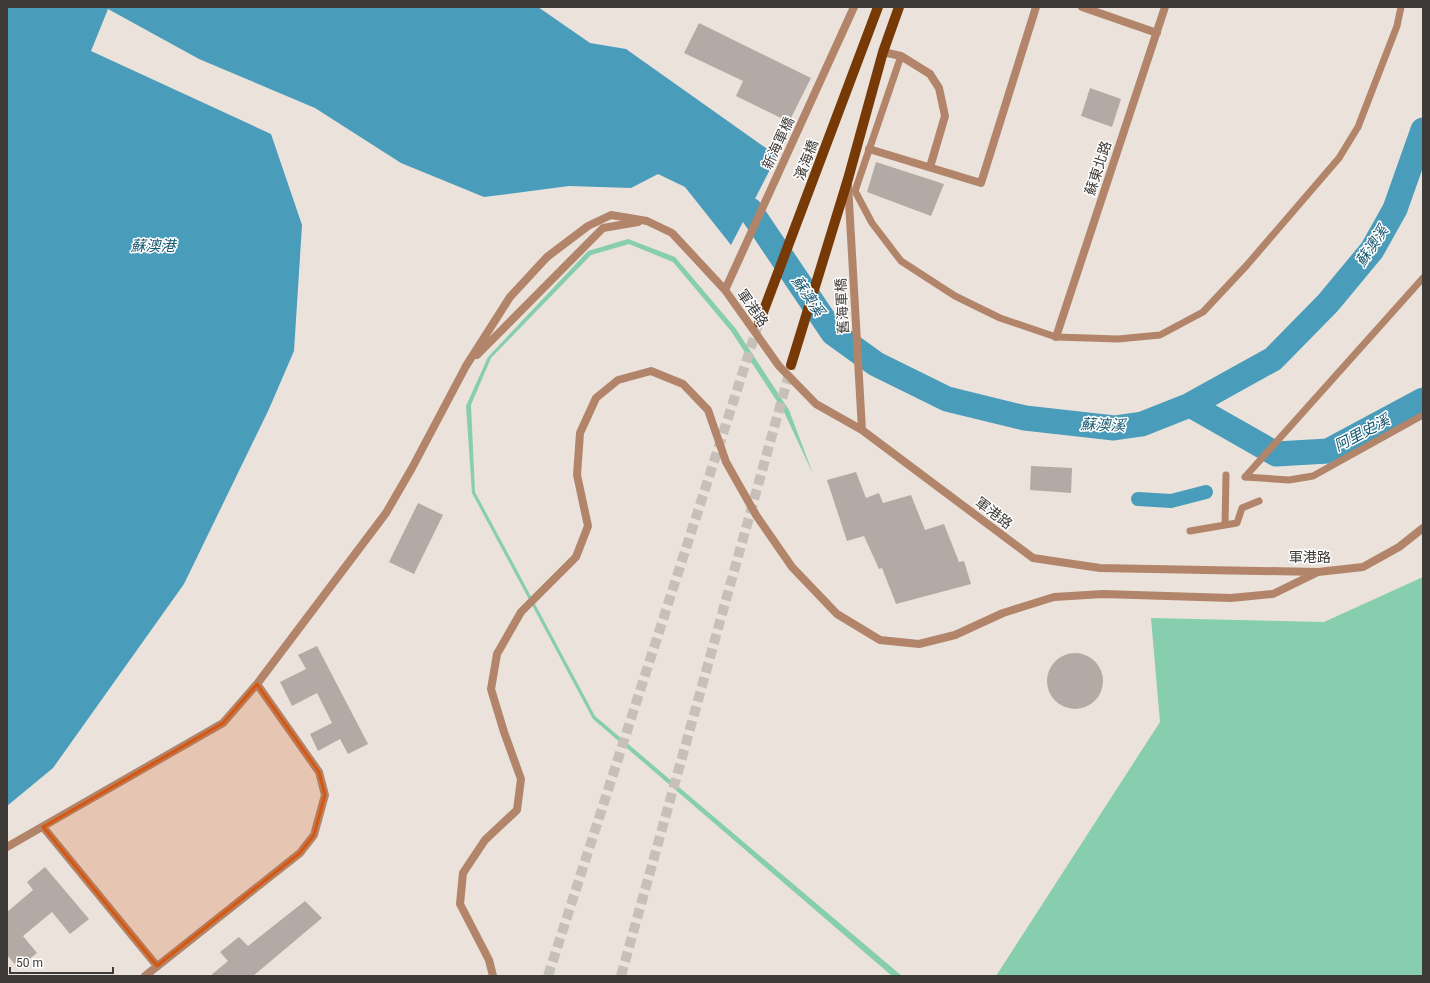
<svg xmlns="http://www.w3.org/2000/svg" width="1430" height="983" viewBox="0 0 1430 983" font-family="Roboto,'Noto Sans TC',sans-serif">
  <rect width="100%" height="100%" fill="#eae2db"/>
  <path fill="#87ceaf" d="M628,239L675,257L736,329L789,410L813,474L784,412L731,331L673,262L629,244L591,255L491,358L471,405L475,492L595,716L902,976H892L593,719L472,493L466,406L488,357L588,251Z
    M1423,577V976H996L1160,722L1151,618L1324,622Z"/>
  <path fill="#4a9cbb" d="M7,7H538L590,43L626,49L777,156L731,245L685,187L658,174L631,188L569,186L484,197L401,163L315,108L199,59L108,9L91,51L271,134L302,225L294,351L269,409L184,584L53,768L7,806Z"/>
  <g fill="none" stroke-linecap="round" stroke-linejoin="round">
    <path stroke="#4a9cbb" stroke-width="14" d="M1138,499L1171,501L1206,492"/>
    <path stroke="#4a9cbb" stroke-width="25" d="M750,210L833,333L876,364L947,399L1025,418L1114,428L1142,424L1190,405L1273,359L1328,303L1372,250L1395,209L1423,130
      M1190,405L1276,454L1328,451L1423,400"/>
  </g>
  <path fill="#b3aaa5" d="M699,23L811,78L789,122L736,96L743,81L684,53Z
    M1090,88L1121,99L1112,127L1081,116Z
    M876,162L944,184L931,216L867,192Z
    M1031,466L1072,468L1071,493L1030,490Z
    M856,472L866,498L879,493L883,503L911,495L925,530L944,524L959,562L964,561L971,584L896,604L882,568L879,569L864,536L847,541L827,480Z
    M418,503L443,515L414,574L389,562Z
    M317,646L368,744L348,754L340,739L318,751L310,734L332,723L317,693L292,706L280,682L306,669L298,655Z
    M1047 681a28 28 0 1 1 56 0a28 28 0 1 1-56 0Z
    M45,867L89,919L70,934L52,912L23,936L37,953L18,968L7,955V912L33,890L27,882Z
    M305,901L322,918L253,976H210L228,961L220,952L239,937L248,946Z"/>
  <g fill="none" stroke-linecap="round" stroke-linejoin="round">
    <path stroke="#c7c0ba" stroke-width="10" stroke-dasharray="10 5" stroke-linecap="butt" d="M548,976L758,325
      M621,976L791,367"/>
    <path stroke="#b2856a" stroke-width="7" d="M901,56L855,191L872,223L901,261L955,296L1000,318L1056,337L1118,339L1160,335L1203,312L1247,265L1339,158L1358,127L1397,26L1401,7
      M1245,477L1423,278
      M1245,477L1289,480L1313,476L1423,415
      M1225,525L1237,523L1242,508L1259,501
      M1190,531L1225,525L1226,475"/>
    <path stroke="#b2856a" stroke-width="8" d="M1082,7L1157,33
      M883,52L901,56L930,74L939,88L945,116L930,167
      M869,149L981,183L1036,7
      M848,184L862,430
      M725,290L854,7
      M1056,337L1165,7
      M477,355L603,228L638,222
      M43,827L157,966
      M7,847L223,723L257,684L386,513L412,468L466,366L510,297L547,257L588,226L611,215L647,221L672,233L725,290L779,366L816,404L862,430L1033,558L1100,568L1318,572L1363,567L1399,547L1423,528
      M145,976L300,853L314,835L325,795L319,772L257,684
      M493,976L489,960L460,904L463,873L485,840L517,810L521,779L504,732L491,689L497,654L521,612L576,557L588,526L577,475L580,433L596,398L618,380L651,371L683,384L708,410L726,462L756,515L792,567L837,614L880,640L919,644L955,635L1003,613L1054,597L1103,594L1231,598L1273,594L1316,573"/>
    <path stroke="#773a07" stroke-width="10" d="M759,323L878,7
      M791,365L848,179L883,52L899,7"/>
  </g>
  <path fill="#d75610" fill-opacity="0.2" stroke="#d75610" stroke-width="3" stroke-linejoin="round" d="M257,684L319,772L325,795L314,835L300,853L157,966L43,827L223,723Z"/>
  <g text-anchor="middle" stroke-width="3" stroke-linejoin="round" paint-order="stroke">
    <g font-size="14" fill="#3d3a37" stroke="#fff">
      <text transform="translate(778 143) rotate(-65)" y="5">新海軍橋</text>
      <text transform="translate(806 160) rotate(-69)" y="5">濱海橋</text>
      <text transform="translate(1098 168) rotate(-72)" y="5">蘇東北路</text>
      <text transform="translate(842 306) rotate(-93)" y="5">舊海軍橋</text>
      <text transform="translate(753 308) rotate(55)" y="5">軍港路</text>
      <text transform="translate(994 513) rotate(37)" y="5">軍港路</text>
      <text x="1310" y="562">軍港路</text>
    </g>
    <g font-size="15" font-style="italic" fill="#15576e" stroke="#fff">
      <text x="153" y="251">蘇澳港</text>
      <text transform="translate(1372 246) rotate(-56)" y="5">蘇澳溪</text>
      <text transform="translate(808 296) rotate(56)" y="5">蘇澳溪</text>
      <text transform="translate(1103 425) rotate(2)" y="5">蘇澳溪</text>
      <text transform="translate(1362 433) rotate(-28)" y="5">阿里史溪</text>
    </g>
  </g>
  <rect width="1430" height="983" fill="none" stroke="#3d3a37" stroke-width="16"/>
  <path d="M10 967v6h103v-6" fill="none" stroke="#3d3a37" stroke-width="2"/>
  <text x="16" y="967" font-size="12" fill="#3d3a37" stroke="#ffffff" stroke-width="3" paint-order="stroke">50 m</text>
</svg>
